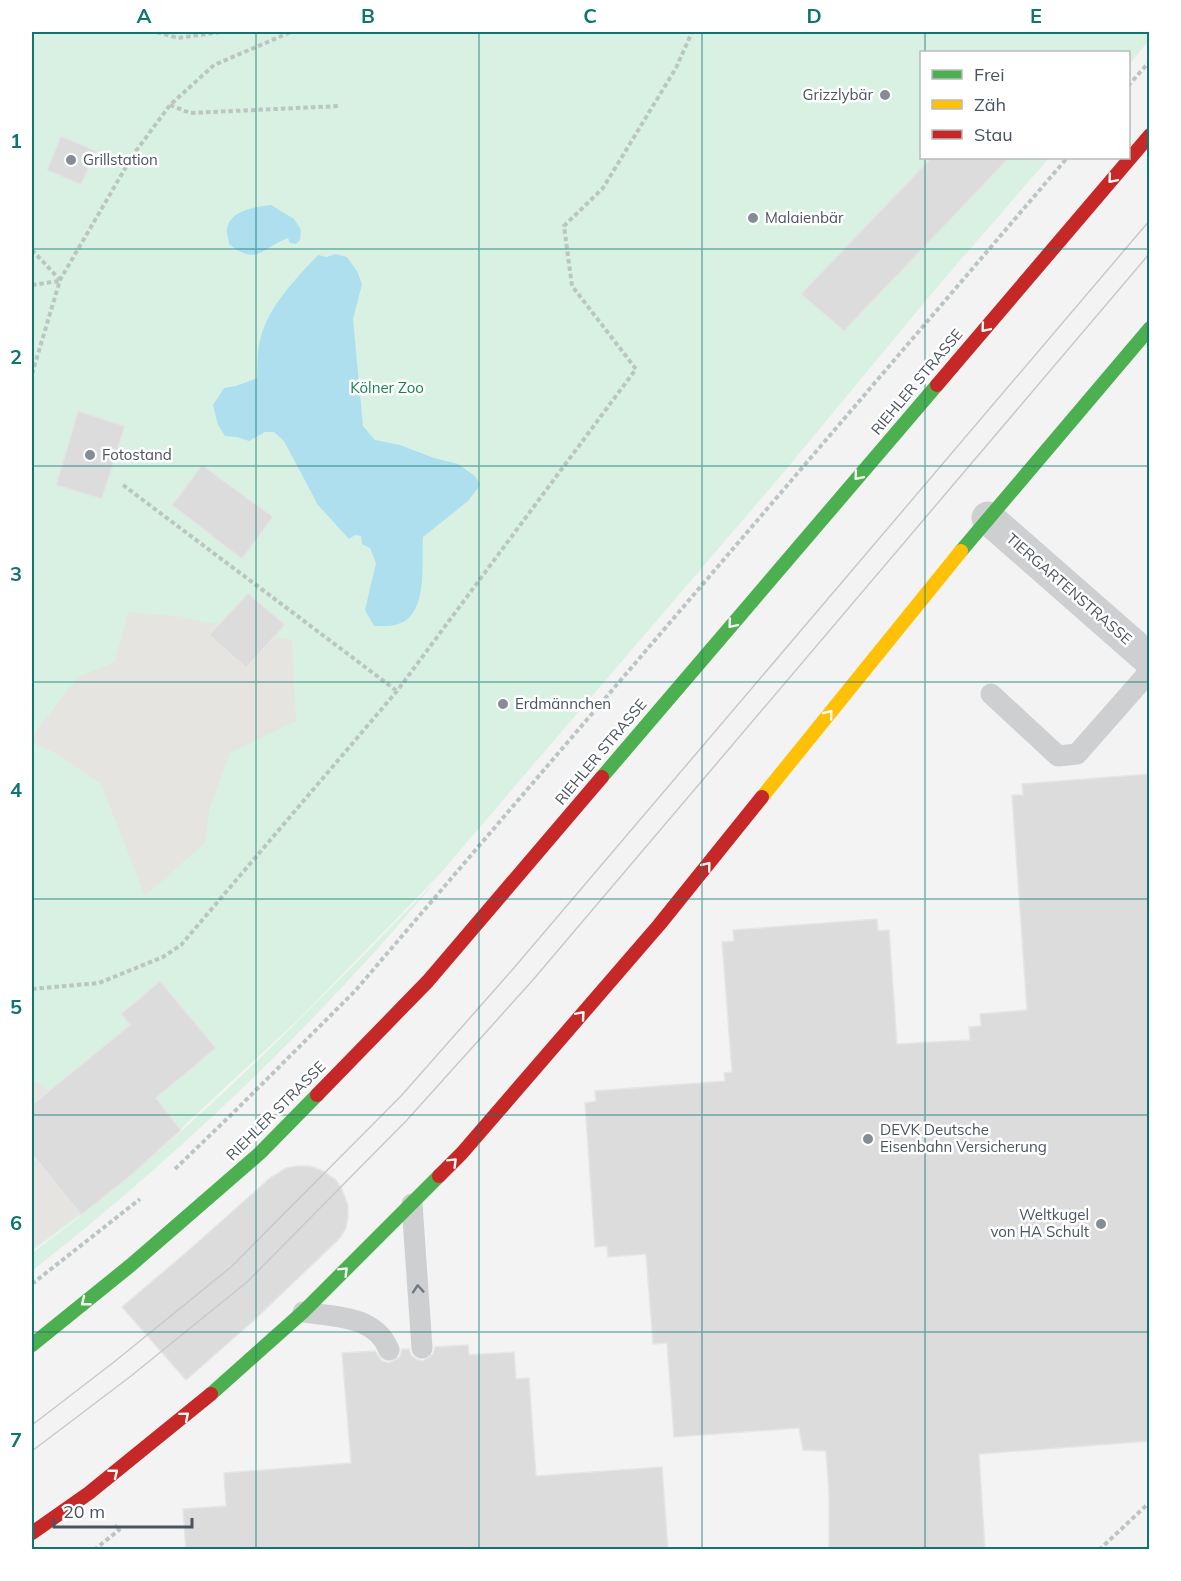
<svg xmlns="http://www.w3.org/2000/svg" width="1181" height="1581" viewBox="0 0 1181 1581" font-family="Mulish,sans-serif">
  <rect width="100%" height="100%" fill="#f3f3f3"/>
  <path fill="#d8f1e2" d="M32,32H1149V40L1129,65L1128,52H922V158H1049L932,293L784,472L438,876L301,1017L130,1176L81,1215L32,1251Z
    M436,881C316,1025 179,1155 32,1271V1253C180,1145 308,1012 436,881Z"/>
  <path fill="#e6e4e0" d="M128,612L177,616L292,640L296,721L230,753L209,810L205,843L145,896L101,784L57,754L32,742V736L78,677L115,662Z
    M32,1079L48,1090L32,1104Z
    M32,1129L93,1204L32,1249Z"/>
  <path fill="#aedfee" d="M271,205L294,219L301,230L300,240L296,244L290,243L288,238C263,247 257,267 229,244C229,240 226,233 227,229C230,210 256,207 271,205Z
    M335,254L347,257L357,271L362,284L353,319L363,426L375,440L400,445L434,458L458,464L475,476L480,485L468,501L423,537C421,563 429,614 398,624C391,627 382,626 374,626L365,610L376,563L370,548L362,544L361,536L355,535L349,539L318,505L284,441L274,432H265L249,441L237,437L225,436L218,425L213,405L224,388L236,386L257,378C258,367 257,355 259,345C266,308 294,281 318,255L327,257Z"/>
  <path fill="#dcdcdd" stroke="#e4e5e6" stroke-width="1.5" d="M61,136L96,151L81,185L47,170Z
    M931,158H1009L844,331L801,294Z
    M78,411L125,426L102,499L56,485Z
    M202,465L273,517L242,559L172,505Z
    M248,593L285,625L246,668L209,635Z
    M1149,774V1441L979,1454L985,1550H829V1494L826,1451L803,1450L799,1428L674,1437L667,1343L653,1344L646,1254L608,1257L607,1246L595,1247L585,1103L596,1101L595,1091L725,1081L724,1073L732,1072L722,942L734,941L733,930L877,919L878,931L889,930L897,1044L970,1040L969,1027L981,1026L980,1014L1027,1010L1012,795H1023L1022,784Z
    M160,981L216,1048L156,1098L181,1130L130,1176L81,1215L32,1154V1105L130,1025L121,1014Z
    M298,1166H310L321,1170L335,1179L341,1187L348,1205V1216L346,1228L340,1238L252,1322L186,1380L122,1307L188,1251L270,1178L286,1168Z
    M468,1345L469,1355L514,1352L516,1379L529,1378L536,1476L662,1467L668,1550H186L183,1509L226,1506L224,1473L351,1463L342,1353L375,1351L382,1361L389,1363L400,1357L402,1349H409L411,1355L416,1359L423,1361L433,1354L435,1347Z"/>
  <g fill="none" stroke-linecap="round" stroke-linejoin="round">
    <path stroke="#bbc6c3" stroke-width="4" stroke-dasharray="4.5 3" stroke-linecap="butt" d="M157,32L178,38L221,32
      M1128,86L1150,61
      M170,105L190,113L340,106
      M32,250L60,280
      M32,285L59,281
      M32,374L60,280L133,155L170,105L214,65L291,32
      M123,485L397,691
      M32,989L99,983L163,957L181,945L397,691L636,369L572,286L564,226L603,188L676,68L692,32
      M175,1169L231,1115L355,991L1067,158
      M32,1284L140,1199
      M94,1550L119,1530L115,1525
      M1099,1550L1150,1502"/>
    <path stroke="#cdcfd1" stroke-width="21" d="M991,694L1058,756L1077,754L1150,671
      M412,1204L422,1348
      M303,1312C335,1317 375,1315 389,1350"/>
    <path stroke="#cdcfd1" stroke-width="33" d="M988,518L1150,660"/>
    <path stroke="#4caf50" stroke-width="14" d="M961,551L1150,328
      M602,777L937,385
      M32,1345L131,1265L260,1153L317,1095
      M211,1394L303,1312L439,1176"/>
    <path stroke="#ffc107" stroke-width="14" d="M762,797L961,551"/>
    <path stroke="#c62828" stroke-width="14" d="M937,385L1150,135
      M317,1095L428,981L602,777
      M439,1176L462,1153L659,925L762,797
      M32,1533L89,1493L211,1394"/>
    <path stroke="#c8c9cb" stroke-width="1.5" d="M32,1425L114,1362L231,1267L401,1096L513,969L1150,220
      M32,1451L131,1376L247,1282L407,1120L532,981L1150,253"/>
  </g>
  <defs><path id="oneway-chevron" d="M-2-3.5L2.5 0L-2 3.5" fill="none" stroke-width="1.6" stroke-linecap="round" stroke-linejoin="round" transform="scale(1.5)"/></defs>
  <g stroke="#f6fbf6">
    <use href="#oneway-chevron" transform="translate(1112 179) rotate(130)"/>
    <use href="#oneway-chevron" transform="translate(985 328) rotate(130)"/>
    <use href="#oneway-chevron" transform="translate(858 476) rotate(130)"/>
    <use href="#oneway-chevron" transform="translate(732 624) rotate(130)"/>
    <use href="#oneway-chevron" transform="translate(829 714) rotate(-51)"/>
    <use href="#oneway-chevron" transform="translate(707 866) rotate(-51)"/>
    <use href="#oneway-chevron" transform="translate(581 1015) rotate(-49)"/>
    <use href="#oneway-chevron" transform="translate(453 1162) rotate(-45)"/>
    <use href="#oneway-chevron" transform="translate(344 1271) rotate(-45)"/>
    <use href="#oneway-chevron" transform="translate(85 1302) rotate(141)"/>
    <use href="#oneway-chevron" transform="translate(185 1416) rotate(-40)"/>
    <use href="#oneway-chevron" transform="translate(114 1473) rotate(-39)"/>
  </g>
  <use stroke="#717982" href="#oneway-chevron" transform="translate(418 1289) rotate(-94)"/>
  <path fill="none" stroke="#0f766e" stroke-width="1.5" stroke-opacity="0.55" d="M256,32V1550M479,32V1550M702,32V1550M925,32V52M925,158V1550M32,249H1150M32,466H1150M32,682H1150M32,899H1150M32,1115H1150M32,1332H1150"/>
  <g fill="#858c93" stroke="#fff" stroke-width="2">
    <circle cx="885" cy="95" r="6"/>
    <circle cx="71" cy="160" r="6"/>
    <circle cx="753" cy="218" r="6"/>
    <circle cx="90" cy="455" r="6"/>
    <circle cx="503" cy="704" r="6"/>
    <circle cx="868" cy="1139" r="6"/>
    <circle cx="1101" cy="1224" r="6"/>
  </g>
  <g text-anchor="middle" stroke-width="5" stroke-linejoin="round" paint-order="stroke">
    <g font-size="15" fill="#4a5460" stroke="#fff" text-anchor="start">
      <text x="873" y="100" text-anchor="end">Grizzlybär</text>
      <text x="83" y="165">Grillstation</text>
      <text x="765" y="223">Malaienbär</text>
      <text x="102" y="460">Fotostand</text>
      <text x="515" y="709">Erdmännchen</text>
      <text x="880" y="1135">DEVK Deutsche<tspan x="880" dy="17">Eisenbahn Versicherung</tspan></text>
      <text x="1089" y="1220" text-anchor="end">Weltkugel<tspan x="1089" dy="17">von HA Schult</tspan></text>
    </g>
    <g font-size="15" fill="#4a5460" stroke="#fff">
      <text transform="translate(917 382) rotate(-50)" y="5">RIEHLER STRASSE</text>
      <text transform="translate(1069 589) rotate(41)" y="5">TIERGARTENSTRASSE</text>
      <text transform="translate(601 752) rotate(-50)" y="5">RIEHLER STRASSE</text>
      <text transform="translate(276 1111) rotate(-45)" y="5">RIEHLER STRASSE</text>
    </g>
    <g font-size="15" fill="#198251" stroke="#fff">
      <text x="387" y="393">Kölner Zoo</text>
    </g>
  </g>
  <rect width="1181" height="1581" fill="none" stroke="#ffffff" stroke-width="66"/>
  <rect x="920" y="51" width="210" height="108" fill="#ffffff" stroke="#b7bbbf" stroke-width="1.5"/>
  <rect x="932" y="70" width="30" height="9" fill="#4caf50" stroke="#b7bbbf" stroke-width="1.5"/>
  <text x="974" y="81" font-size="18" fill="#4a5460">Frei</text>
  <rect x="932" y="100" width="30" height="9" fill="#ffc107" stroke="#b7bbbf" stroke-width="1.5"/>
  <text x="974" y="111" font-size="18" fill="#4a5460">Zäh</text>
  <rect x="932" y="130" width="30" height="9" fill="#c62828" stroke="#b7bbbf" stroke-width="1.5"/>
  <text x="974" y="141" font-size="18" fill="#4a5460">Stau</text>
  <path d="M54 1518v9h138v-9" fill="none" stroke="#4a5460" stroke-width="3"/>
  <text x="63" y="1518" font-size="18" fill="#4a5460" stroke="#ffffff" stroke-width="4.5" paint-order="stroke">20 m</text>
  <rect x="33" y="33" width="1115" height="1515" fill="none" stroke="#0f766e" stroke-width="2"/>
  <g font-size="20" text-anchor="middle" font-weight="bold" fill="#0f766e">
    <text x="144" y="23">A</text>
    <text x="368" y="23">B</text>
    <text x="590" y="23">C</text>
    <text x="814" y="23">D</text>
    <text x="1036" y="23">E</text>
    <text x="16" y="148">1</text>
    <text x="16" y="364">2</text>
    <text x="16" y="581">3</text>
    <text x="16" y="797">4</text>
    <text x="16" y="1014">5</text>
    <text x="16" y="1230">6</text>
    <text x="16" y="1447">7</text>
  </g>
</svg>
